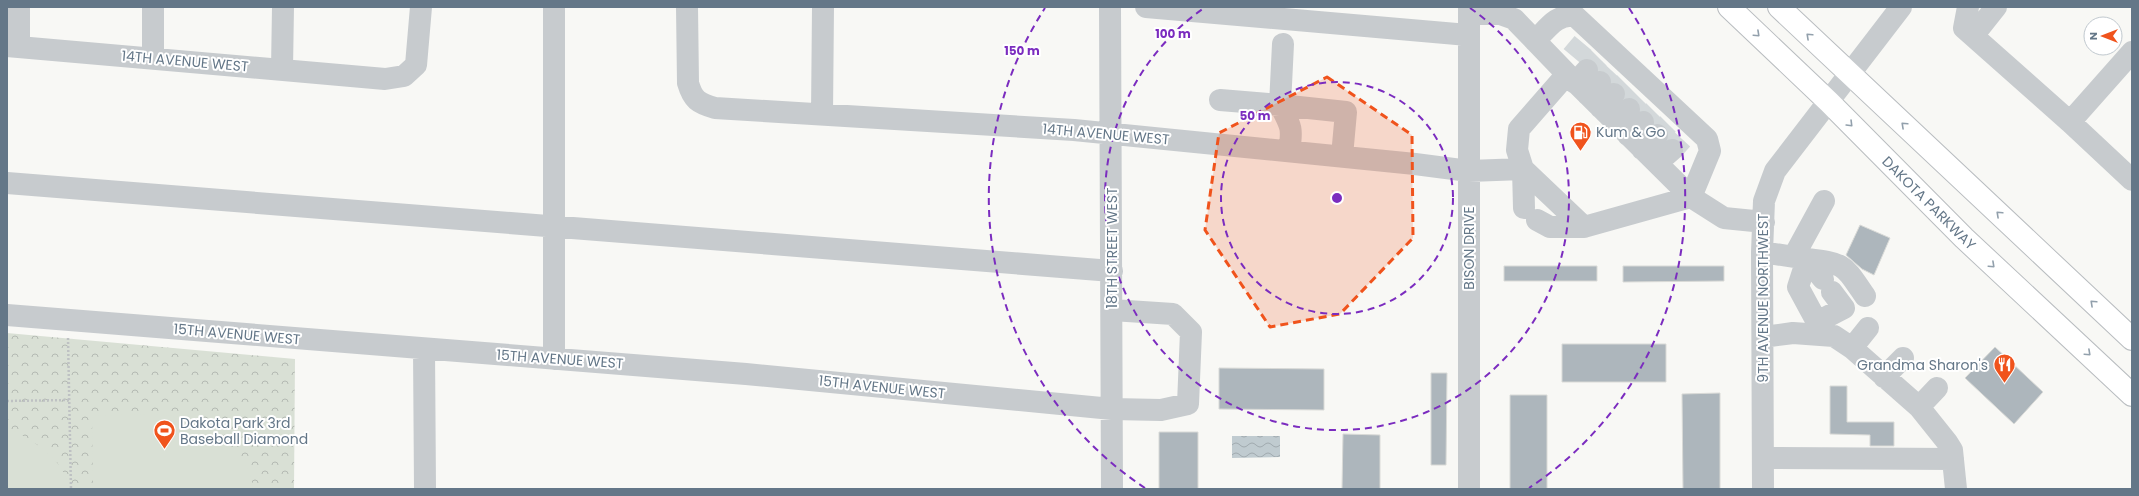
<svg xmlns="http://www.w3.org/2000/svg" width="2139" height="496" viewBox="0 0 2139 496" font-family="Poppins,sans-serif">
  <defs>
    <pattern id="park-crowns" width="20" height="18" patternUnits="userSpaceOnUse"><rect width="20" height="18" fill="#d9e0d5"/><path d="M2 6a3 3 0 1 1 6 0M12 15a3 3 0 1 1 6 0" fill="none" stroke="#b4bab3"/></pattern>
    <pattern id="water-waves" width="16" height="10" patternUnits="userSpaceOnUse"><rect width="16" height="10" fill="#c0cbd0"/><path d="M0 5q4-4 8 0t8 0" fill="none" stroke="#a0aaaf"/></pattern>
  </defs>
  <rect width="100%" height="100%" fill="#f8f8f5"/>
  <path fill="url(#park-crowns)" d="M7,333L295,359L294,489H7Z"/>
  <path fill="#d9e0d5" d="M92,416C122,416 155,411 184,418C200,422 219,436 230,447C243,459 252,471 253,489H93Z
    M7,427C32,440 65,458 69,489H7Z"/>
  <path fill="url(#water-waves)" d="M1232,436H1280V457L1232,458Z"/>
  <path fill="#adb6bc" stroke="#d9dad7" d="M1860,225L1890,238L1874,275L1862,269L1846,255Z
    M1504,266H1597V281H1504Z
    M1623,266H1724V281L1623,282Z
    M1562,344H1666V382H1562Z
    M1995,347L2043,392L2014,424L1965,378Z
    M1219,368L1324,369V410L1219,409Z
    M1431,373H1447L1446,465H1431Z
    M1830,386H1847V422H1894V446H1870V435L1830,434Z
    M1720,393V489H1683L1682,394Z
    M1510,395H1547V489H1510Z
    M1159,432H1198V489H1159Z
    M1343,434L1380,435V489H1342Z"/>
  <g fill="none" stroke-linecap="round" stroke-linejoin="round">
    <path stroke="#d3d8da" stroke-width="22" stroke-dasharray="22 11" stroke-linecap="butt" d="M1572,56L1583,43
      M1587,70L1599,58
      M1600,82L1611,70
      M1614,94L1625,83
      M1629,109L1640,98
      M1643,122L1654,111
      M1657,135L1668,124
      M1672,150L1682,139"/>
    <defs>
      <path id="highway" d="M1729,7L1829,102L1964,238L2132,395
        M1779,7L2132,339"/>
    </defs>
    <use href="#highway" stroke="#b9bdc0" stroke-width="24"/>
    <path stroke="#bec1c3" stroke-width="2.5" stroke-dasharray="2 2" stroke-linecap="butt" d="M68,338L71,489
      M7,401L69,400"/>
    <path stroke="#c7cbce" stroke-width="22" d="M153,7V58
      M554,7V359
      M687,7L688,83C693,100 698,103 715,108L1074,130L1415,164L1469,171L1523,169L1517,150L1519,129L1567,74L1514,19L1500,14H1469
      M1110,7L1112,489
      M1146,7L1468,35
      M1469,7V489
      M1968,7L1964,28L2070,122L2132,180
      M1973,36L1996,7
      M1535,41C1547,29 1557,13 1575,16L1707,139L1710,151L1691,197L1724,218L1764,222
      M7,46L385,79L404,76L416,65L421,7
      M19,47V7
      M282,69L283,7
      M1575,83L1587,70
      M1588,95L1600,82
      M1220,100L1280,105L1283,44
      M1601,108L1614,94
      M822,114L823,7
      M1615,122L1629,109
      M2070,122L2132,52
      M1628,135L1643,122
      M1642,149L1657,135
      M1289,151C1293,128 1291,126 1280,105L1346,112L1342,156
      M1657,163L1672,150
      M1523,169L1584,227L1691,197L1567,74
      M1523,169L1524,208
      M7,183L1112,271
      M1537,220L1550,227H1584
      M1762,252L1807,259L1823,279
      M1794,256L1824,201
      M7,315L746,374L1112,409L1161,410L1188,404L1191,332L1173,314L1112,310
      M1817,322L1844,308L1832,292
      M1824,335L1798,287L1807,259C1846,264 1843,264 1865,296
      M1763,337L1793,333L1834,336L1852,348L1919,407L1947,442L1952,450L1956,489
      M1852,348L1868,328
      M424,349L425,489
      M1884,377L1903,358
      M1919,407L1937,388
      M1763,458L1953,459
      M1763,489L1762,252L1764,201L1775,171L1901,7"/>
    <use href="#highway" stroke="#fff" stroke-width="22"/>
  </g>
  <defs><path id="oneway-chevron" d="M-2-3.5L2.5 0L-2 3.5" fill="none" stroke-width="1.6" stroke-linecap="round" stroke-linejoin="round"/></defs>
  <g stroke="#92a0ac">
    <use href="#oneway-chevron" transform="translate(1757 34) rotate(43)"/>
    <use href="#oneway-chevron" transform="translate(1809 36) rotate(-137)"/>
    <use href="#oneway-chevron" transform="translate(1850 124) rotate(45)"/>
    <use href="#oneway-chevron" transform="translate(1904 125) rotate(-137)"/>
    <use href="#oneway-chevron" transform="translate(1999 214) rotate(-137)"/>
    <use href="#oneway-chevron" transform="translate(1992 265) rotate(43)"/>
    <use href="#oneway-chevron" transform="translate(2093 303) rotate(-137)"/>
    <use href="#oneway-chevron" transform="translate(2088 353) rotate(43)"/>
  </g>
  <path fill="#f0531c" fill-opacity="0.2" stroke="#f0531c" stroke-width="3" stroke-dasharray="8 5" stroke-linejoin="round" d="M1327,77L1412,135L1413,238L1340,314L1270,327L1205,230L1219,133Z"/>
  <g fill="none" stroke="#7b2cbf" stroke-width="2" stroke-dasharray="7 5">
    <circle cx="1337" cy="198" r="116"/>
    <path d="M1470 8A232 232 0 1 1 1204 8"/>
    <path d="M1145 488A348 348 0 0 1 1045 8M1629 8A348 348 0 0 1 1529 488"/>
  </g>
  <defs>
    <symbol id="fuel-pin" viewBox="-11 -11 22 30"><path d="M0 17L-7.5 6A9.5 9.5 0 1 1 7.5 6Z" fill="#f0531c" stroke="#fff"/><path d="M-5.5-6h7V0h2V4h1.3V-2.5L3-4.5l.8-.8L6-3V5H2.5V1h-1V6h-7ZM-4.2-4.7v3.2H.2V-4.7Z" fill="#fff"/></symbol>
    <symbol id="restaurant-pin" viewBox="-11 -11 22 30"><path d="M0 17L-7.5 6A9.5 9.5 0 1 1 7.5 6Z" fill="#f0531c" stroke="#fff"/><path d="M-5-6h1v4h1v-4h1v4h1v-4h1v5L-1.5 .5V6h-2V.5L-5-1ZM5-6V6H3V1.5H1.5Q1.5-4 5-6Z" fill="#fff"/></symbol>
    <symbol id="stadium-pin" viewBox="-11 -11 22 30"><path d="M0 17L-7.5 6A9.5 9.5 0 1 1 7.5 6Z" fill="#f0531c" stroke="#fff"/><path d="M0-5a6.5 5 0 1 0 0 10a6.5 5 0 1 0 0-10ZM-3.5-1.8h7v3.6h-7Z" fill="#fff"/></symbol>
  </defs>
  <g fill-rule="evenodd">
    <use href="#fuel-pin" x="1568" y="120" width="25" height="34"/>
    <use href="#restaurant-pin" x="1992" y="352" width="25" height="34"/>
    <use href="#stadium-pin" x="152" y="418" width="25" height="34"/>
  </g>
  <g text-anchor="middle" stroke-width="4" stroke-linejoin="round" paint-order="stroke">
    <g font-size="14" fill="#647788" stroke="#fff">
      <text transform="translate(185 61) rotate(5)" y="5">14TH AVENUE WEST</text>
      <text transform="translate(1106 134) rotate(5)" y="5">14TH AVENUE WEST</text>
      <text transform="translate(1929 203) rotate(45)" y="5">DAKOTA PARKWAY</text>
      <text transform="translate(1112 248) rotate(-90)" y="5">18TH STREET WEST</text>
      <text transform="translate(1469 248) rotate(-90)" y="5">BISON DRIVE</text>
      <text transform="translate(1763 298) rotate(-90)" y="5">9TH AVENUE NORTHWEST</text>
      <text transform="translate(237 334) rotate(5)" y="5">15TH AVENUE WEST</text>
      <text transform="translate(560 359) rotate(4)" y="5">15TH AVENUE WEST</text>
      <text transform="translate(882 387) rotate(6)" y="5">15TH AVENUE WEST</text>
    </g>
    <g font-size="14" fill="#647788" stroke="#fff" text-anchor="start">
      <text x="1596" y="137">Kum &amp; Go</text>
      <text x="1988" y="370" text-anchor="end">Grandma Sharon's</text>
      <text x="180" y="428">Dakota Park 3rd<tspan x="180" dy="16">Baseball Diamond</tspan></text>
    </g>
  </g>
  <circle cx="1337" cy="198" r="6" fill="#7b2cbf" stroke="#fff" stroke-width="2"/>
  <g font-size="12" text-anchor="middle" font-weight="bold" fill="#7b2cbf" stroke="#fff" stroke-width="4" stroke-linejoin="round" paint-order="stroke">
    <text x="1173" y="38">100 m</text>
    <text x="1022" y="55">150 m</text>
    <text x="1255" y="120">50 m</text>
  </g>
  <rect width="2139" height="496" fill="none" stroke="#647788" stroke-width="16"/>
  <g transform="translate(2103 36) rotate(270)"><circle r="19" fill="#ffffff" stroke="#c1c9cf"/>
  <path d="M0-3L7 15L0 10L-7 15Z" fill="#f0531c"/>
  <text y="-6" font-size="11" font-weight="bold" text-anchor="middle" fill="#647788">N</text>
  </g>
</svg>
